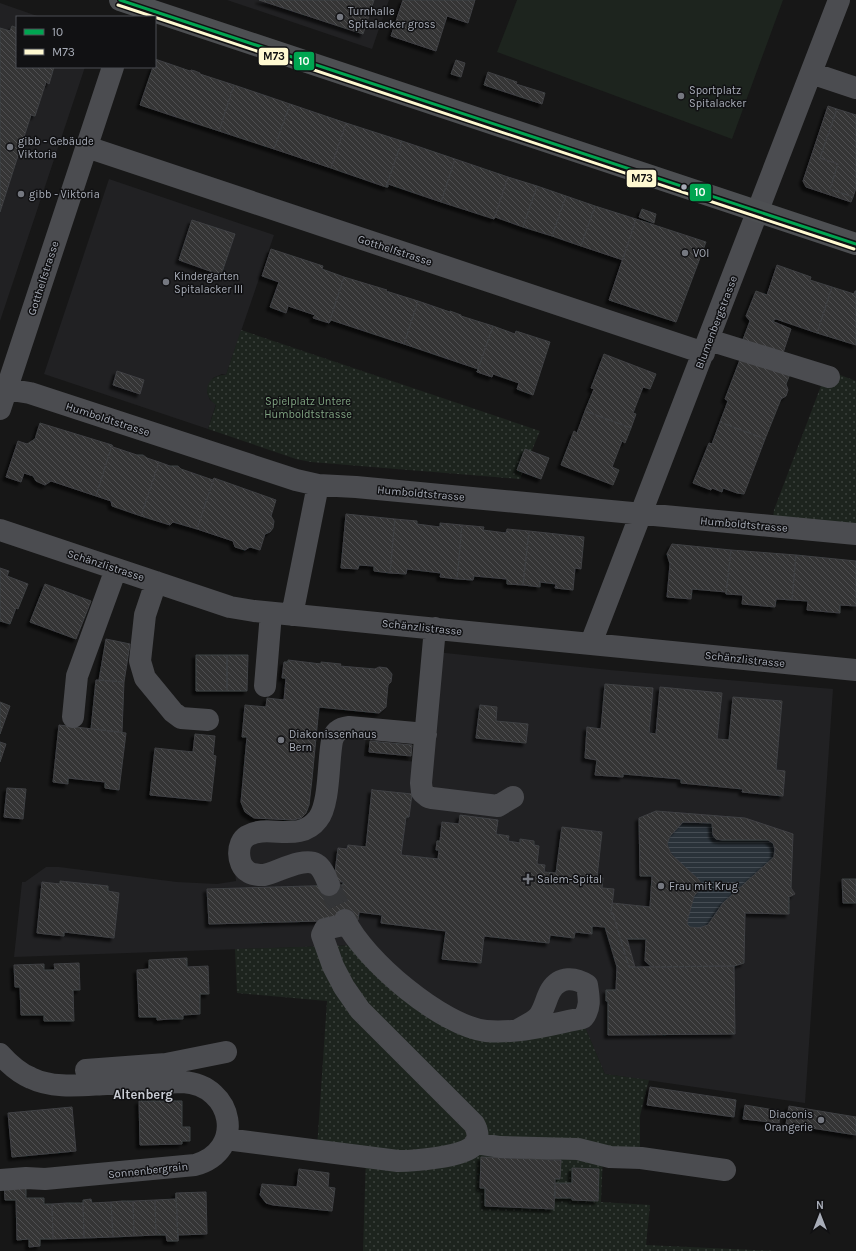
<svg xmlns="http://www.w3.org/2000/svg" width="856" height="1251" viewBox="0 0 856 1251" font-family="Karla,sans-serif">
  <defs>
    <pattern id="green-dots" width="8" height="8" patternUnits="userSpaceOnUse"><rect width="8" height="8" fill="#1d241e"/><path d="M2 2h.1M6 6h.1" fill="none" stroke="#3b413d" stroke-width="1.8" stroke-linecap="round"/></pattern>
    <pattern id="water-rules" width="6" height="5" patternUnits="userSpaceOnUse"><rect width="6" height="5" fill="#2a3239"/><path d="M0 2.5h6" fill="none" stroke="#464d54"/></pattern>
    <pattern id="building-back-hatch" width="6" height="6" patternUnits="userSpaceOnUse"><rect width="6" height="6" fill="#353536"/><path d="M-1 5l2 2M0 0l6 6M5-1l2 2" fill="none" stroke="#4f5051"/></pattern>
    <filter id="shadow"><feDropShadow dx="-3.5" dy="3.5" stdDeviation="1" flood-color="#0009"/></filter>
  </defs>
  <rect width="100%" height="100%" fill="#171717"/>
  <path fill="#212123" d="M227,0H389L372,49Z
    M0,3L40,17H17V67H85L0,321Z
    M109,179L274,235L226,375L222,374L213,378L207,392L210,400L216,404L208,429L44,374Z
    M436,652L610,670L833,689L805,1103L605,1074L581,1018L476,1028L360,945L14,957L22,882H25L46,867H59L177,882L217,884L236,881L234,863L251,843L304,837L343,738L366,737L364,756L425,763Z"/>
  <path fill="url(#green-dots)" d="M241,330L540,431L520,479L311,462L296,459L208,429L216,405C200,394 207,374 226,375Z
    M827,370L856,381V526L773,518L774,510Z
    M360,945L460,1025L582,1020L605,1074L649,1080L640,1116V1156L603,1154L601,1202L650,1205L646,1245L777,1251H363L366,1155L317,1148L327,1001L237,993L235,949Z"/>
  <path fill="#1d241e" d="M517,0H783L732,139L497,52Z"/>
  <path fill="url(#water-rules)" d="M683,822L712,823L713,835L716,839L768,840L773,843L775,849L774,857L723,903L708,925L699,928L690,927L687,924L688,918L694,896L700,889L701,884L699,880C689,869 660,852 670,836C673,831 679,826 683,822Z"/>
  <path fill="url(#building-back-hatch)" stroke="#3f4043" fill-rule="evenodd" filter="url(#shadow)" d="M259,0H374L363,34Z
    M403,0H475L468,23L447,16L436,51L391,36Z
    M12,26L17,28V67H54L49,84L46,82L35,116L31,115L0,212V28L10,31Z
    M155,59L190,71L191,70L195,71L200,73V74L234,85L219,131L140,105L153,67H155Z
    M456,60L465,63L461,77L451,74Z
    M488,72L517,82L516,84L545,93L542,104L484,85Z
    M234,85L290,104L274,149L219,131Z
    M290,104L346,123L331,168L274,149Z
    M828,106L837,109L820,158L838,164L830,189L853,197L851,202L806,187L803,181Z
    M837,109L856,115V188L853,197L830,189L838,164L820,158Z
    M346,123L402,141L386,187L331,168Z
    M402,141L455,159L441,202L388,184V187H386Z
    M455,159L508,177L494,219L441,202Z
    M508,177L537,186L523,227L495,217L494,219Z
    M537,186L566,196L552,236L523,227Z
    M566,196L595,206L581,246L552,236Z
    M595,206L636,219L623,260L581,246Z
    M642,209L656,214L654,223L639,217Z
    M636,219L706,242L676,322L609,300Z
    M192,220L235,234L221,275L179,260Z
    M271,249L323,266L322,269L344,277L329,323L313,318L315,315L288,306L286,313L270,307L279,282L262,276Z
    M777,265L811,277L810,280L832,287L817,333L776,319L772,321L791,329L782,356L742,342L750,321L746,316L756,291L767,295Z
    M344,277L387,290L386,291L418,301L404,344L331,320L329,323Z
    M832,287L854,294L855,291H856V345L817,333Z
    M418,301L450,312V311L461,315V316L493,326L477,372L478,369L404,344Z
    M493,326L515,334L516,331L550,342L533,395L517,389L519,383L493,374L492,377L477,372Z
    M604,354L656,374L650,389L643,387L633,413L636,414L631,428L585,411L594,389L591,388Z
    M741,357L790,374L786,384L788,390L786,396L781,399L765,439L720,422L728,401L725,399Z
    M117,371L144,380L140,394L113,385Z
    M585,411L631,428L625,443L622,441L612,467L619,470L613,485L561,465L574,431L577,433Z
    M720,422L765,439L744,494L737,493L723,488L722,492L712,488L711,490L693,483L709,443L712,444Z
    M40,423L112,445L96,496L51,481L45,485L36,481L33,476L24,473L21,482L6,477L18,441L27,444L35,439Z
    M112,445L113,447L137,455H143L147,458L159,462L141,516L112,506L111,501L96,496Z
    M525,449L549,458L541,479L517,470Z
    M159,462L170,466H178L181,469L213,480L214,478L197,529L173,522L170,525L141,516Z
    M214,478L276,500L271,516L274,521L273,528L270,532L265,534L260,550L250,547L245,550L235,547L233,541L197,529Z
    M346,514L395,519L390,573L374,571V566L359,565L358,569L341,568Z
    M395,519L417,521V524L440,527V523L462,525L457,579L440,577L441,573L407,569L406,574L390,573Z
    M462,525L484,527L483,530L506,533L507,529L529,531L523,585L507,584V579L474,576L473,580L457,579Z
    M529,531L584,537L581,569L575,568L573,590L555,588L556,584L540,582V587L523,585Z
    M672,544L731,550L726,594V592L692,589L691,599L667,597L670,564L667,554Z
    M731,550L796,555L792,600L776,599L775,607L742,604L743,595L726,594Z
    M796,555L856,561V606L840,605V613L807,610L808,601L792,600Z
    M0,568L9,571L7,576L28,584L18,609L16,608L10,624L0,621Z
    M45,584L91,601L76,639L30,622Z
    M106,639L130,644L124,682L99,680Z
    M196,655H227V691H196Z
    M227,655H248L247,691H227Z
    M288,660L321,664V662L341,664L340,666L375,669L379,667L387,668L392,674L391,682L388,685L386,707L379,713L319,707L312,779L309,805L306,813L301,818L293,820L254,818L245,812L241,802L247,737H242L245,705L266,707L267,698L284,700L286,678H282L284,662H288Z
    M96,680L124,682L122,732L91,729Z
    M605,684L653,688L649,733L656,734L660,687L722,693L717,739L729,740L733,697L782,701L776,770L785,771L783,796L742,792L743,789L681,783V779L623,774V777L595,775L597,760L585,758L587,727L601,729Z
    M0,702L10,706L0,734Z
    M480,705L497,707L496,721L528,724L526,743L476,738Z
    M59,725L126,733L119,790L105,788V782L68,778V784L53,782Z
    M195,734L215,736L213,755L216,756L211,801L150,795L155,748L193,752Z
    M370,741L412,745L411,756L369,752Z
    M0,742L6,744L0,762Z
    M7,788L26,789L23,819L4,817Z
    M372,789L373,790L412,794L409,817H406L401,855L438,859L439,850H436L437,841H440L442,822L459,824L460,815L498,820L496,834L509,836L508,841L520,843V839L534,841V845L539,846L537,864L545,865L544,872L556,873L562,827L602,832L597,877L603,878L602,888L614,889L611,914H613L629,967L734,966L735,1034L608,1035V1001H606V990H616L617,967L605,927L592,926V934L575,932L574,938L550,935L549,943L484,936L481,963L442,959L446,931L381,923L382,915L359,912L358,920L209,924L207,889L343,885V882L334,881L338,848L347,849L348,845L366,847Z
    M656,811L745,818L793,834L791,888L795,894L789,897V914L745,913L744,963L734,966L652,967L645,961L646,939H627L635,967H629L613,914H611L612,903L650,907L652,876H640L639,818ZM683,822L712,823L713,835L716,839L722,840H768L773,843L775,849L774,857L723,903L708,925L699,928L690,927L687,924L688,918L694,896L700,889L701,884L699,880L671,854L667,844L670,836Z
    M842,879H856V903H843Z
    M60,881L108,886V891L119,893L114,938L64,932V936L37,933L42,882L60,884Z
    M187,958V967L208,966L209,994H200V1014L183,1015V1019H170L157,1020V1017H139L137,970L149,969V960Z
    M79,963L80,990H73L74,1021H44V1015H21L20,987H15L14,965L44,964V970H55L54,964Z
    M650,1087L736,1100L734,1117L647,1105Z
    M139,1101H182V1127H190V1141H182V1144L140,1145Z
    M745,1105L780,1111L779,1123L743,1119Z
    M789,1106L856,1117V1135L786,1124Z
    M72,1107L76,1151L12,1157L8,1113Z
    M481,1157L561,1160L560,1179H555L554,1209L485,1206V1188H480Z
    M572,1168L599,1169L598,1201L572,1200V1198H555V1183H572Z
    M299,1169L329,1173L328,1187L335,1188L332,1211L273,1205L266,1203L260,1195L262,1184L297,1187Z
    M26,1182V1198H44V1204H52L53,1239H40V1246L29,1247V1239L17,1240L16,1200H5L4,1184Z
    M206,1192L207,1234L178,1235V1241L176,1193Z
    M176,1193L178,1241H167L166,1235H156L155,1200L176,1199Z
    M91,1199L92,1203L111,1202L113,1237L84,1238L83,1203V1200Z
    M155,1200L156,1235L134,1236L133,1201Z
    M122,1201H133L134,1236L113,1237L111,1202Z
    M67,1203H83L84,1238L53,1239L52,1204Z"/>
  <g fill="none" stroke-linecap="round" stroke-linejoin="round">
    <path stroke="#343537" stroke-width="22" stroke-dasharray="22 11" stroke-linecap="butt" d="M329,885L345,920"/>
    <path stroke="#4b4c50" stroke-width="22" d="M811,73L856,88
      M87,147L704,353
      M709,340L829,377
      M0,388L30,393L296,480L318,485L356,487L856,534
      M0,409L113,67
      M0,530L230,607L254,611L856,670
      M156,582L145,615L140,661L145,678L173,712L181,718L208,720
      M292,615L318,485
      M435,628L421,783L422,792L428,797L432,798L498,806L513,797
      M591,643L839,0
      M265,686L271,613
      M73,717L77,676L116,569
      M329,885C326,878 323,868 316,864C304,857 277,872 264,875C258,875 252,875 247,871C237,864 236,843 247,836C268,823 299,844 318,819C330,804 328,760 332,741C334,732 340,728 349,727L426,734
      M345,920C364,960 442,1026 486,1031C518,1034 552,1024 583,1018C591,1008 589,998 587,985C575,977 560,976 551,990C546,998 545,1008 539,1016C534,1022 524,1026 518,1030
      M0,1054C9,1064 19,1073 31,1078C53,1089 83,1085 107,1084C132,1084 158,1083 183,1082C234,1085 246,1151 195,1165L45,1179L26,1178L0,1180
      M86,1070L166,1064L226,1052
      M226,1139L398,1161C416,1161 459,1157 472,1147C480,1141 478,1131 474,1124L360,1010L344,987L333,966L322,935L325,929L347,924
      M475,1143L500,1147L578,1149L610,1157L641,1158L725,1170"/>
    <path stroke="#4d4f52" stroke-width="22" d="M120,0L856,244"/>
    <defs>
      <path id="bus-1" d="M120,0L856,244"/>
      <path id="bus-2" d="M118,5L854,249"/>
    </defs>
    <use href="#bus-1" stroke="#111113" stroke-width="6"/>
    <use href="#bus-2" stroke="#111113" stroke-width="6"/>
    <use href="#bus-1" stroke="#00a551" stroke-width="3"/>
    <use href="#bus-2" stroke="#fff9d1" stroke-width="3"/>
  </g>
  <g fill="#757880" stroke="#111113" stroke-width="1.5">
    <circle cx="340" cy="17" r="4"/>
    <circle cx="681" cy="96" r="4"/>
    <circle cx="10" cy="147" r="4"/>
    <circle cx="21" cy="194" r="4"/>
    <circle cx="685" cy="253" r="4"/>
    <circle cx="166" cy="282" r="4"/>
    <circle cx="281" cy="740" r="4"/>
    <path d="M526 873h4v4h4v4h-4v4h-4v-4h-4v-4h4z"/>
    <circle cx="661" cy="886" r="4"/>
    <circle cx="821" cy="1120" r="4"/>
  </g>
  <circle fill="#a8adb8" stroke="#111113" stroke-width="1.5" cx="684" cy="187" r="3.5"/>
  <g text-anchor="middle" stroke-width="3" stroke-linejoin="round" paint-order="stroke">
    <g font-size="11" fill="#a8adb8" stroke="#111113" text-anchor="start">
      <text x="348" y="15">Turnhalle<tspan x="348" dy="13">Spitalacker gross</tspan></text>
      <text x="689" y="94">Sportplatz<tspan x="689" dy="13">Spitalacker</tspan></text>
      <text x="18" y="145">gibb - Gebäude<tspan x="18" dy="13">Viktoria</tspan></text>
      <text x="29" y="198">gibb - Viktoria</text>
      <text x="693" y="257">VOI</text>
      <text x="174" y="280">Kindergarten<tspan x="174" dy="13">Spitalacker III</tspan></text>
      <text x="289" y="738">Diakonissenhaus<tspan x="289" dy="13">Bern</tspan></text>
      <text x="537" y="883">Salem-Spital</text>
      <text x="669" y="890">Frau mit Krug</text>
      <text x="813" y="1118" text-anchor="end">Diaconis<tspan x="813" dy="13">Orangerie</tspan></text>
    </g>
    <g font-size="11" fill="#a8adb8" stroke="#111113">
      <text transform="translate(395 250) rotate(18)" y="4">Gotthelfstrasse</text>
      <text transform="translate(43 278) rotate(-72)" y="4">Gotthelfstrasse</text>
      <text transform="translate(716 322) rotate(-69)" y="4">Blumenbergstrasse</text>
      <text transform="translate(108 419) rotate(18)" y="4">Humboldtstrasse</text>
      <text transform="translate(421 493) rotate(5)" y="4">Humboldtstrasse</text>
      <text transform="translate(744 524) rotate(5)" y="4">Humboldtstrasse</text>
      <text transform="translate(106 565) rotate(18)" y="4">Schänzlistrasse</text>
      <text transform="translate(422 627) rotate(6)" y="4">Schänzlistrasse</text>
      <text transform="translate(745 659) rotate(6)" y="4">Schänzlistrasse</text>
      <text transform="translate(148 1170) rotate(-6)" y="4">Sonnenbergrain</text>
    </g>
    <g font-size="11" fill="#7fa381" stroke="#111113">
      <text x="308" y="405">Spielplatz Untere<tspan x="308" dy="13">Humboldtstrasse</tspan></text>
    </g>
    <g font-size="13" font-weight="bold" fill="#c9ccd4" stroke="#111113">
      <text x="143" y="1099">Altenberg</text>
    </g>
  </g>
  <g stroke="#111113" stroke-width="1.5">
    <rect x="258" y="47" width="31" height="19" rx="4" fill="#fff9d1"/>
    <rect x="293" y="51" width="22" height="20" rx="4" fill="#00a551"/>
    <rect x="626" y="169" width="31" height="19" rx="4" fill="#fff9d1"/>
    <rect x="689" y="183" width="23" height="19" rx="4" fill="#00a551"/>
  </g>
  <g font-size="11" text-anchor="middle" font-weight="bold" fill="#fff">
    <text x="304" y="65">10</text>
    <text x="700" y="196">10</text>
  </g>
  <g font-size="11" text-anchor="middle" font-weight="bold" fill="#111">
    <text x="274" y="60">M73</text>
    <text x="642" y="182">M73</text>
  </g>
  <rect x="16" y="16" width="140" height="52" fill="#111113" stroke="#4d4f55"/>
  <rect x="24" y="29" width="20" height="6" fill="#00a551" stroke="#4d4f55"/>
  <text x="52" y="36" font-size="12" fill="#a8adb8">10</text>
  <rect x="24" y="49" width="20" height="6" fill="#fff9d1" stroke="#4d4f55"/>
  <text x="52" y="56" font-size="12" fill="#a8adb8">M73</text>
  <g transform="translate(820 1215)" stroke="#111113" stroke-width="3" paint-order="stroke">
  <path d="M0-3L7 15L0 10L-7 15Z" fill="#a8adb8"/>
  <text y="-6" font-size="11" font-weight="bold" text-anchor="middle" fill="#a8adb8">N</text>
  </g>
</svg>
